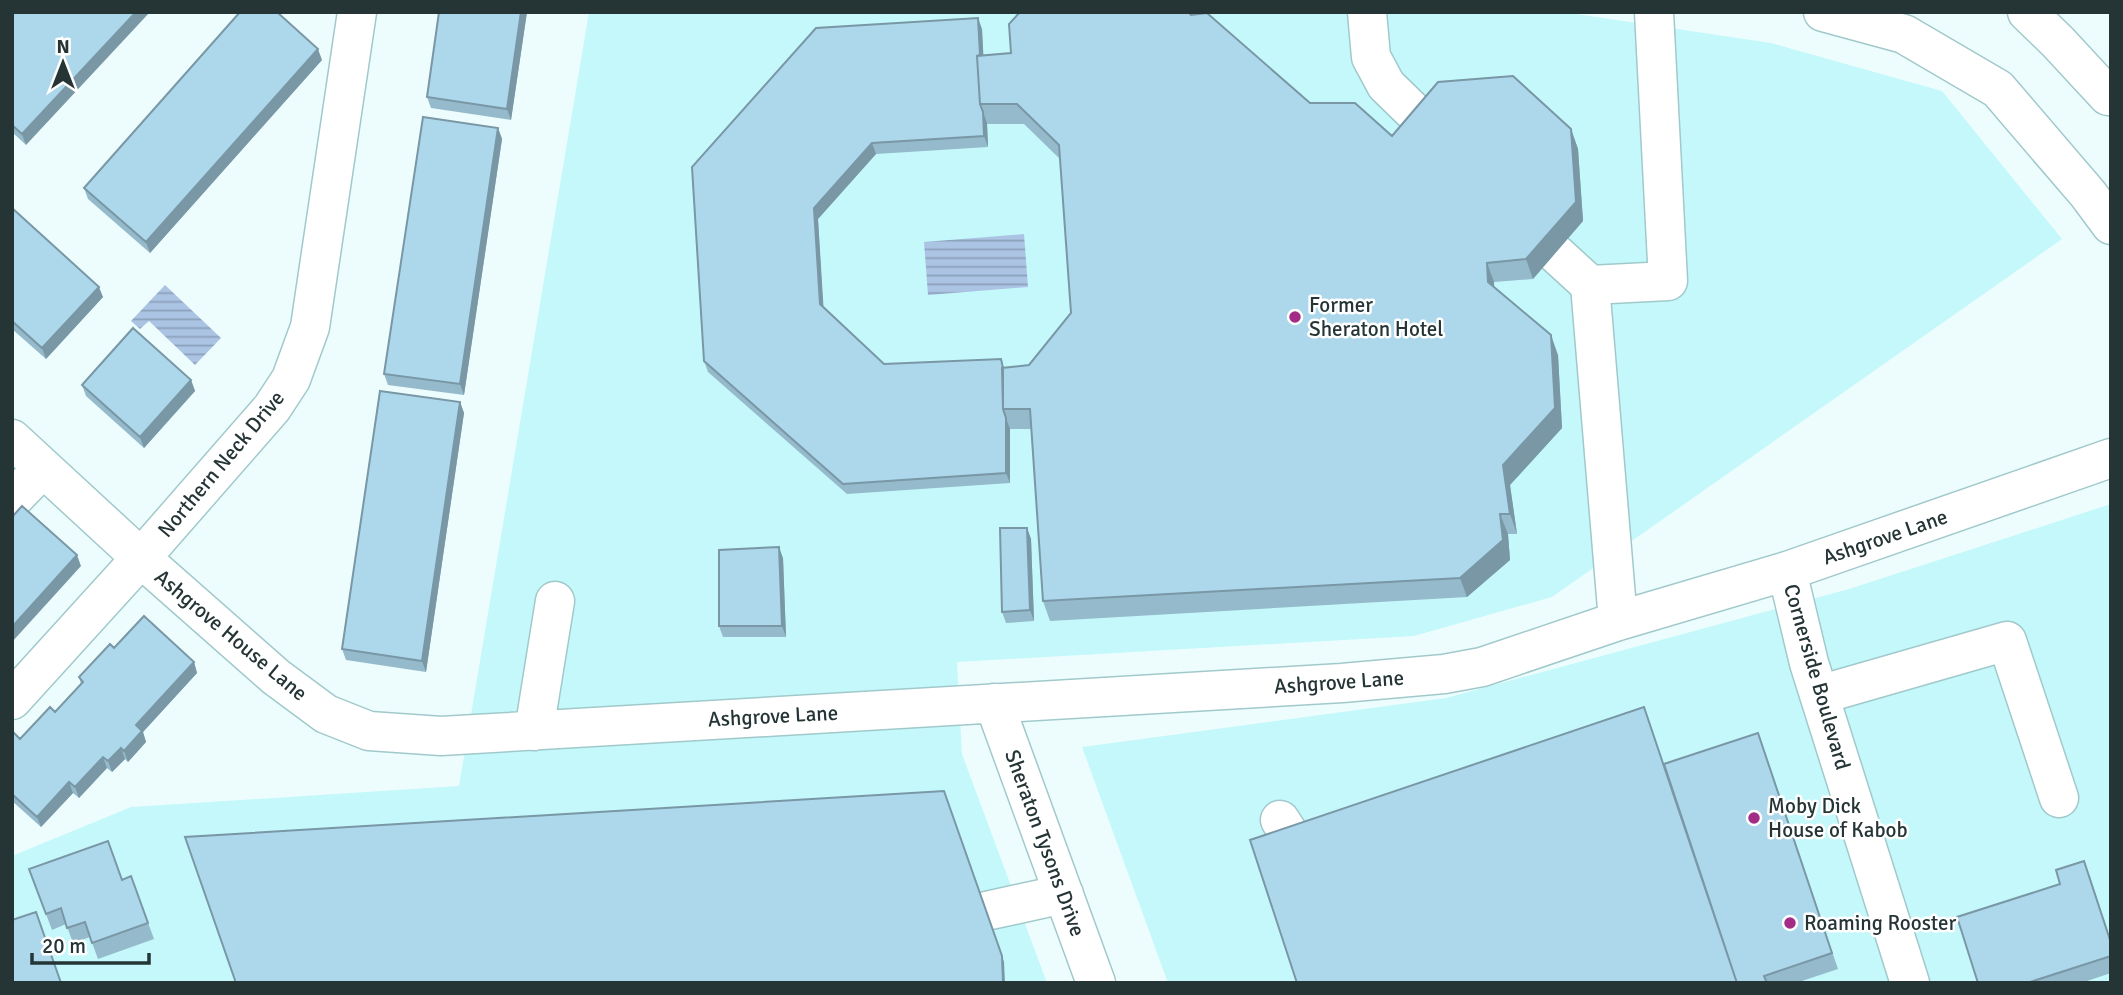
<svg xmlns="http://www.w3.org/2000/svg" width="2123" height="995" viewBox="0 0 2123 995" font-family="Signika,sans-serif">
  <defs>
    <pattern id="water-rules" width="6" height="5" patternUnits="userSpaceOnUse" patternTransform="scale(1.75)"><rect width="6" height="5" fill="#acc4e4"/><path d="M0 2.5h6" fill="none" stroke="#8ca0ba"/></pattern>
  </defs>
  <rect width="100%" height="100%" fill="#edfdfd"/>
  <path fill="#c5f8fb" d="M589,12H1563L1771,43L1942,91L2062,239L1552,597L1414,636L957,662L962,754L1047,983H12V856L131,807L459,786Z
    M2111,504V983H1168L1082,747L1446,698L1849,589Z"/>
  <path fill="url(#water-rules)" d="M1024,234L1028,287L928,295L924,242Z
    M165,285L221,338L195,365L149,321L140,329L131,321Z"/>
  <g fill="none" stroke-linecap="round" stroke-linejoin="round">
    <defs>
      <path id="minor" d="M1367,12L1371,57L1386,85L1426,124
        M1823,12L1904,34L1998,89L2088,194L2111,225
        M1555,253L1590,285
        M12,439L141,558L276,677L326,714L369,731L441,736L1342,683L1444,674L1482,667L1618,621L1787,571L2111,458
        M12,500L43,468
        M1787,571L1809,663L1910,983
        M1618,621L1590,285L1668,281L1654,12
        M1819,695L2007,641L2059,798
        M12,700L141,558L272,408L291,379L310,327L357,12
        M994,703L1096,983
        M534,731L555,601
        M1280,820L1297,846
        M986,911L1064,894"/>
      <path id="highway" d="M2027,12L2058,42L2108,96"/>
    </defs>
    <use href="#minor" stroke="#a1c9cb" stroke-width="41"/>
    <use href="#highway" stroke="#a1c9cb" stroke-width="41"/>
    <use href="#minor" stroke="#fff" stroke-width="38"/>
    <use href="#highway" stroke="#fff" stroke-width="38"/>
  </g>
  <path fill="#95bacb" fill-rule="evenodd" d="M12,12L26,145L12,132Z
    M527,12L511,120L431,108L427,97Z
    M982,29L983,55L1310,103L1392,136L1571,129L1578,149L1583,221L1533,279L1494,282V287L1558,355L1562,428L1510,485L1517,534H1508L1510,560L1467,597L1050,621L1043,601L1031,429H1010V483L847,494L708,372L704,361L692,167ZM987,123V124H1024L1060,159L1071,313L1029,365L1004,368L1001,359L884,364L823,307L818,219L876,154L988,147Z
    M322,60L150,253L88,199L84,188Z
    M498,128L502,139L464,395L388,385L384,374Z
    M12,208L103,297L46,359L12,329Z
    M191,380L195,391L144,448L86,396L82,385Z
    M460,402L464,413L426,672L346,660L342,649Z
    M1027,528L1031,539L1034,621L1006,623L1002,612Z
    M783,558L786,637H723L719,626Z
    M114,648L194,662L197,673L143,732L146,742L128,762L125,759L112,772L107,768L79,798L73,793L41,827L12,801V731L20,739L55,712L81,684L79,677Z
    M1758,733L1838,969L1796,983H1297L1702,879Z
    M29,869L122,880L131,876L154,939L98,959L90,937L73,943L66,924L52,930Z
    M2090,877L2111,941V973L2081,983H1978Z"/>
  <path fill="#7997a5" d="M136,12H150L26,145L22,134Z
    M521,12H527L511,120L507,109Z
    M978,18L982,29L986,104H983Z
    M318,49L322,60L150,253L146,242Z
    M983,112L987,123L988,147L984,136Z
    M498,128L502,139L464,395L460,384Z
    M1571,129L1578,149L1583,221L1533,279L1526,259Z
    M872,143L876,154L818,219L824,315L820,304L814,208Z
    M1487,263L1494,282L1495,301L1488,282Z
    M99,287L103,297L46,359L42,348Z
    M1551,335L1558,355L1562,428L1510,485L1517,534L1510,514L1503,465Z
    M191,380L195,391L144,448L140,437Z
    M460,402L464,413L426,672L422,661Z
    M1006,418L1010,429V483L1006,473Z
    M1500,514L1508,534L1510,560L1467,597L1460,578Z
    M1027,528L1031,539L1034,621L1030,610Z
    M779,547L783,558L786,637L782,626Z
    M77,555L81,566L12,642V627Z
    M194,662L197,673L143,732L146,742L128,762L124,751L136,725Z
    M121,748L125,759L112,772L108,761Z
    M103,757L107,768L79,798L75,787Z
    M69,782L73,793L41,827L37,817Z
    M944,791L1004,962L1005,983H1003Z"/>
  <path fill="#add8ec" stroke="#7997a5" stroke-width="2" d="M12,12H136L22,134L12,125Z
    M240,12H277L318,49L146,242L84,188Z
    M439,12H521L507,109L427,97Z
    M1020,12H1188L1191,15L1207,13L1310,103H1355L1392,136L1438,82L1513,76L1571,129L1576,202L1526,259L1487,263L1488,282L1551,335L1555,408L1503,465L1510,514H1500L1503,540L1460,578L1043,601L1030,409H1003L1002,368L1029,365L1071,313L1059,145L1017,104H980L977,56L1011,53L1009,24Z
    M978,18L980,55L977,56L980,104L983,112L984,136L872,143L814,208L820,304L884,364L1001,359L1003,368V409L1006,418V473L843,484L704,361L692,167L816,28Z
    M423,117L498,128L460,384L384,374Z
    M12,208L99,287L42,348L12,321Z
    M133,328L191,380L140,437L82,385Z
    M380,391L460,402L422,661L342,649Z
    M22,506L77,555L12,627V517Z
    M1000,528H1027L1030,610L1002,612Z
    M779,547L782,626H719V550Z
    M144,616L194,662L136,725L142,731L124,751L121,748L108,761L103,757L75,787L69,782L37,817L12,794V731L20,739L50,707L55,712L83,682L79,677L110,644L114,648Z
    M1644,707L1737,983H1297L1250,840Z
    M1758,733L1832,953L1764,976L1767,983H1737L1664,764Z
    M944,791L1002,956L1003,983H236L185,837Z
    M108,841L122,880L131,876L148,923L92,943L85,922L67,928L61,908L46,914L29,869Z
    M2084,861L2111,943V956L2027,983H1978L1957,917L2060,884L2056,870Z
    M36,912L61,983H12V920Z"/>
  <g fill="#a32d86" stroke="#fff" stroke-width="2.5">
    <circle cx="1295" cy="317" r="7"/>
    <circle cx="1754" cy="818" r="7"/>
    <circle cx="1790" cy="923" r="7"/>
  </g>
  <g text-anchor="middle" stroke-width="5" stroke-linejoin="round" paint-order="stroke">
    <g font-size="21" fill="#253536" stroke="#fff" text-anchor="start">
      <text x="1309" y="312">Former<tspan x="1309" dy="24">Sheraton Hotel</tspan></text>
      <text x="1768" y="813">Moby Dick<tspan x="1768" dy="24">House of Kabob</tspan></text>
      <text x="1804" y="930">Roaming Rooster</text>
    </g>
    <g font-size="21" fill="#253536" stroke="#fff">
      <text transform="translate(221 464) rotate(-50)" y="7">Northern Neck Drive</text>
      <text transform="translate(1885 537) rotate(-19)" y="7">Ashgrove Lane</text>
      <text transform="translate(231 635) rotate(40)" y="7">Ashgrove House Lane</text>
      <text transform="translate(1817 677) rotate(74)" y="7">Cornerside Boulevard</text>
      <text transform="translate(1339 682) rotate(-4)" y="7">Ashgrove Lane</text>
      <text transform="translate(773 716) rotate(-3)" y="7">Ashgrove Lane</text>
      <text transform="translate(1045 843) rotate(70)" y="7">Sheraton Tysons Drive</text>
    </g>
  </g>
  <rect width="2123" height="995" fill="none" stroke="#253536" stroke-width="28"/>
  <g transform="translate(63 63)" stroke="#ffffff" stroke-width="5" paint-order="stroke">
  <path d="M0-5L12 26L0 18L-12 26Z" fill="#253536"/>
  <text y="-10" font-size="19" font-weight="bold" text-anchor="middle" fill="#253536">N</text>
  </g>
  <path d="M32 953v10h117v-10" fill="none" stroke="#253536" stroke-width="3.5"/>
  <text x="42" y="953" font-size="21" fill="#253536" stroke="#ffffff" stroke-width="5" paint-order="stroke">20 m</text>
</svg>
